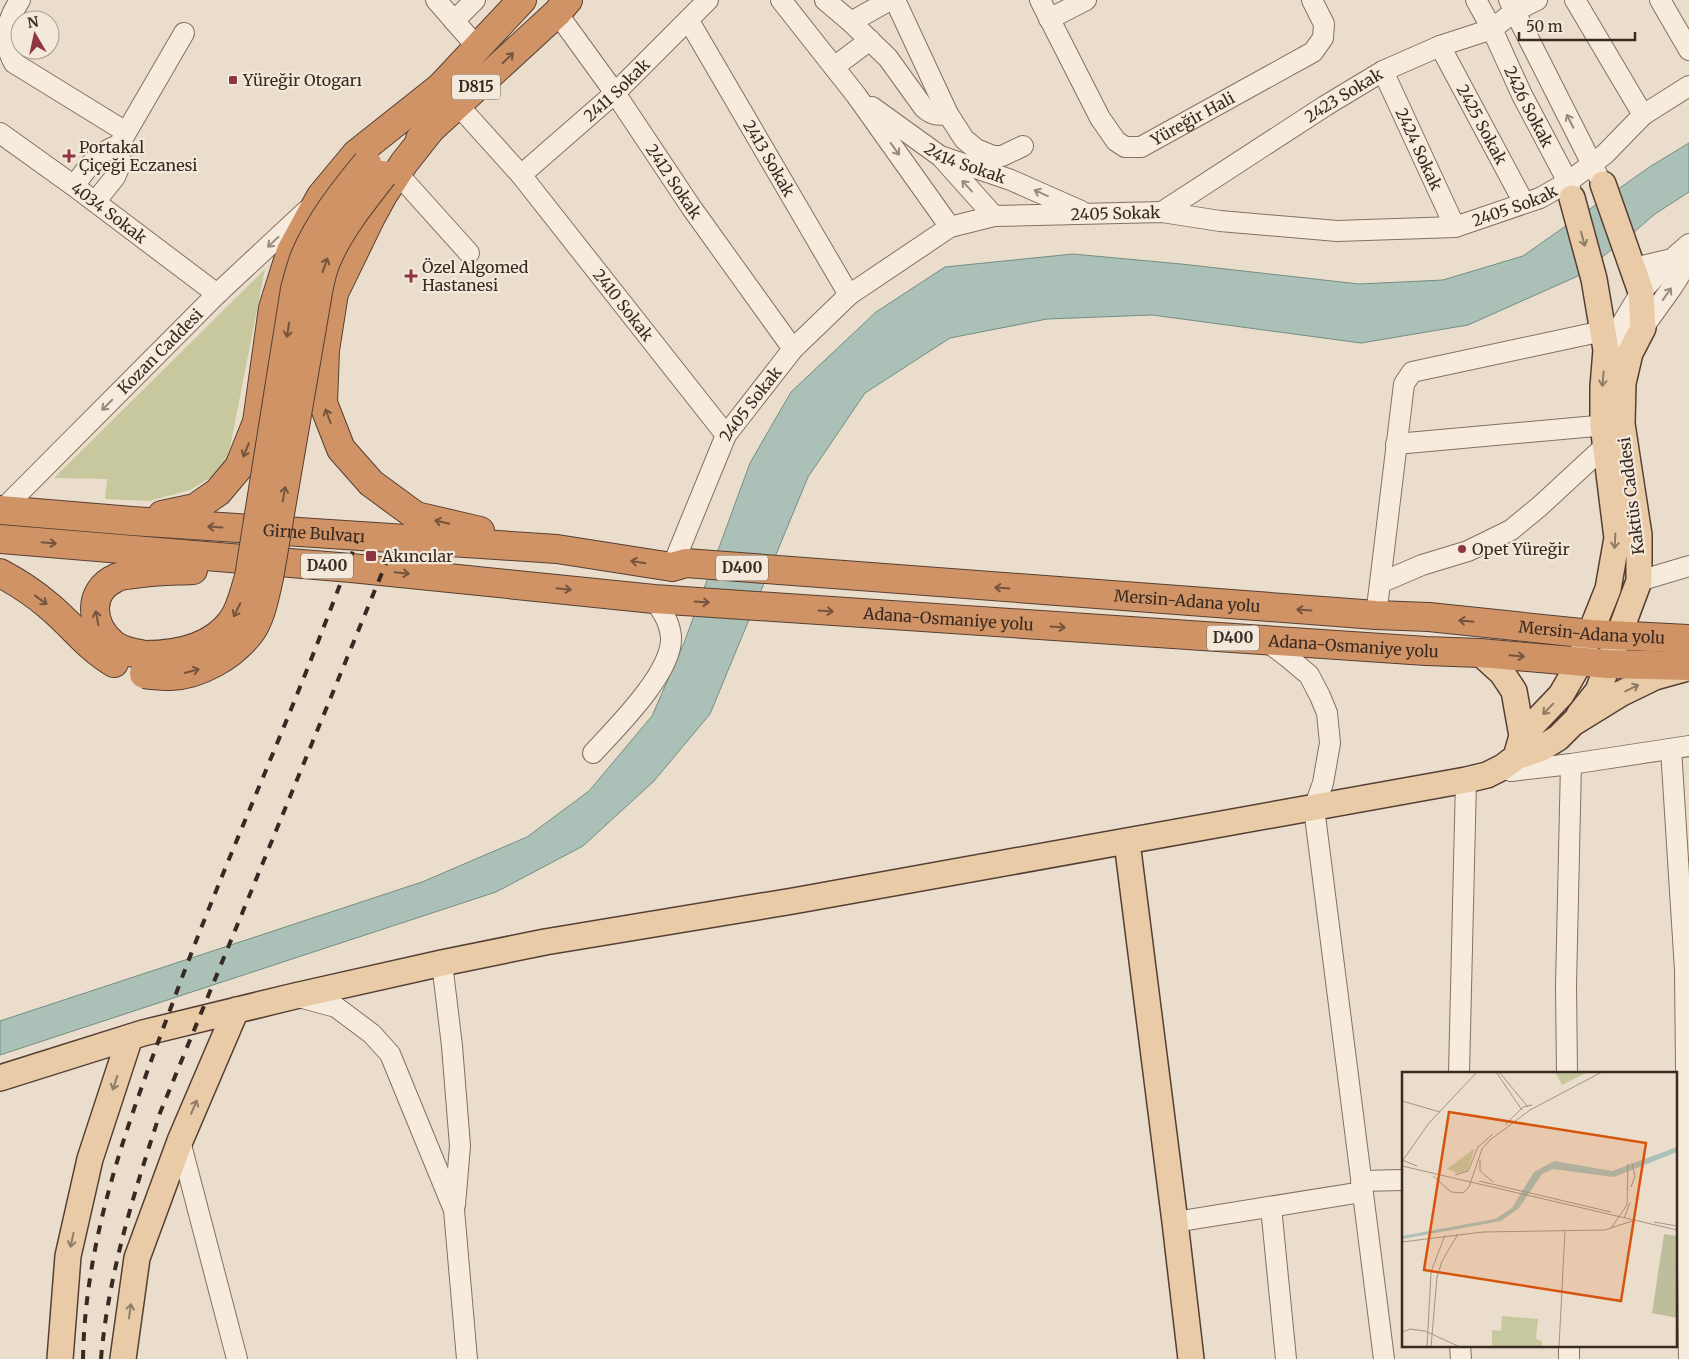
<svg xmlns="http://www.w3.org/2000/svg" width="1689" height="1359" viewBox="0 0 1689 1359" font-family="Merriweather,serif">
  <rect width="100%" height="100%" fill="#ebddcb"/>
  <path fill="#c8c89f" d="M265,269L226,468L190,490L149,501L105,499L107,479L54,478Z"/>
  <path fill="#abc0b7" stroke="#728e83" d="M1689,143V192L1655,214L1634,232L1578,276L1468,325L1361,343L1152,315L1047,319L950,338L865,393L808,477L710,714L654,781L583,846L496,892L0,1055V1021L422,882L527,837L589,791L652,716L684,643L750,463L791,392L876,312L945,267L1073,254L1181,264L1359,284L1443,280L1523,256L1651,166Z"/>
  <g fill="none" stroke-linecap="round" stroke-linejoin="round">
    <defs>
      <g id="minor">
        <path d="M20,0C6,22 1,39 14,63L126,132"/>
        <path d="M436,0L477,47"/>
        <path d="M781,0L856,95L950,227"/>
        <path d="M825,0L851,22L888,58L924,108C932,115 938,116 948,114"/>
        <path d="M895,0L948,114L964,139L976,149L993,156H1002L1023,146"/>
        <path id="s1" d="M1040,0L1100,118L1116,141L1125,147H1141L1313,52L1323,38L1324,24L1312,0"/>
        <path id="s2" d="M1476,0L1492,29L1522,95L1568,182L1571,193"/>
        <path d="M1509,0L1597,174"/>
        <path d="M1575,0L1643,115"/>
        <path d="M1660,0L1689,50"/>
        <path id="s3" d="M557,13L615,93L691,207L793,349"/>
        <path d="M1049,19L1086,0"/>
        <path d="M454,21L475,0"/>
        <path id="s4" d="M689,21L849,295"/>
        <path d="M851,22L890,0"/>
        <path id="s5" d="M1440,46L1524,203"/>
        <path d="M834,67L870,40"/>
        <path id="s6" d="M1383,71L1455,227"/>
        <path id="s7" d="M457,104L521,175L726,435"/>
        <path id="s8" d="M872,107L940,156L1011,180L1081,211"/>
        <path id="s9" d="M0,133L74,186L217,294"/>
        <path d="M942,158L994,216"/>
        <path d="M398,174L469,253"/>
        <path id="s10" d="M521,175L615,93L708,0"/>
        <path d="M74,186C88,167 96,153 119,145"/>
        <path d="M95,202L115,177L121,163L119,145L184,33"/>
        <path id="s11" d="M1162,212L1325,106L1383,71L1440,46L1492,29L1515,11L1537,0"/>
        <path d="M1631,267H1638L1672,259L1689,244"/>
        <path d="M1643,328L1673,286L1689,260"/>
        <path d="M1606,350L1641,292L1672,259"/>
        <path d="M1396,444L1618,424"/>
        <path id="s12" d="M2,510L217,294L307,210"/>
        <path id="s13" d="M672,567L726,435L793,349L849,295L950,227L994,216L1162,212L1220,221L1337,231L1455,227L1540,198L1568,182L1605,154L1643,115L1689,86"/>
        <path d="M1639,581L1689,566"/>
        <path d="M1380,583L1404,384L1412,372L1603,331"/>
        <path d="M1376,615L1380,583L1422,565L1468,551L1511,530L1540,506L1605,446L1617,444"/>
        <path d="M1265,640L1290,659L1309,675L1320,696L1327,713L1330,743L1323,783L1314,808L1384,1359"/>
        <path d="M1671,749L1685,970L1689,1359"/>
        <path d="M593,753C616,728 673,672 671,637C670,622 662,611 654,599"/>
        <path d="M1503,767L1511,771L1571,764L1689,746"/>
        <path d="M442,963L452,1046L460,1146L455,1205"/>
        <path d="M295,996L336,1007L372,1034L390,1054L454,1210L467,1359"/>
        <path d="M1459,1073L1466,780"/>
        <path d="M1567,1073L1566,985L1571,764"/>
        <path d="M180,1141L237,1359"/>
        <path d="M1361,1181L1403,1180"/>
        <path d="M1271,1207L1286,1359"/>
        <path d="M1175,1222L1362,1192"/>
        <path d="M1460,1345L1461,1359"/>
        <path d="M1569,1345V1359"/>
      </g>
      <path id="major" d="M1480,653L1502,673L1514,691L1522,736
        M1579,715L1598,691L1639,581V535L1622,424L1623,383L1630,353L1643,328L1641,292L1603,184
        M1516,757L1522,736L1561,695L1576,669L1608,589L1617,538L1603,425V387L1606,350L1594,279L1572,198
        M1127,842L1175,1222L1191,1359
        M0,1078L143,1033L295,996L442,963L545,942L793,901L1466,780L1487,775L1503,767L1516,757L1540,749L1558,738L1573,723L1620,694L1655,677L1684,669
        M60,1359L68,1256L90,1159L130,1037
        M123,1359L137,1258L180,1141L236,1010"/>
      <g id="highway">
        <path d="M431,97L522,0"/>
        <path d="M434,125L404,163L383,195L371,217L334,293L325,350L323,403L341,449L371,483L416,516L480,531"/>
        <path d="M420,139L557,13L568,0"/>
        <path id="s14" d="M0,510L132,521L557,549L672,567L686,563L1376,615L1429,617L1591,634L1689,639"/>
        <path d="M162,515L195,508L218,492L239,467L257,422L273,308L291,251L321,196L356,154L443,85"/>
        <path id="s15" d="M0,539L351,568L654,599L1426,651L1480,653L1608,664L1689,666"/>
        <path d="M0,573C17,582 34,593 49,606C72,625 88,648 114,663"/>
        <path d="M145,655C135,653 121,651 113,644C90,625 87,591 116,578C121,575 129,575 135,574C154,571 173,571 193,570"/>
      </g>
    </defs>
    <use href="#minor" stroke="#867060" stroke-width="22"/>
    <use href="#major" stroke="#553f34" stroke-width="28"/>
    <use href="#highway" stroke="#553f34" stroke-width="30"/>
    <use href="#minor" stroke="#f6ebdd" stroke-width="20"/>
    <use href="#major" stroke="#e9cca7" stroke-width="25"/>
    <use href="#highway" stroke="#d09365" stroke-width="28"/>
    <path stroke="#382a22" stroke-width="4" stroke-dasharray="9 9" stroke-linecap="butt" d="M83,1359C85,1234 130,1117 173,1002C212,895 258,792 300,687C320,638 338,589 357,541
      M101,1359C108,1275 134,1193 160,1113L391,551"/>
    <defs>
      <path id="highway-bridge" d="M145,655C177,655 212,648 232,621C241,609 244,592 249,577L295,289C298,278 301,266 305,256C320,221 344,191 367,163
        M144,674C152,675 162,676 171,676C200,675 232,656 250,633C261,619 265,595 269,578L318,292C320,282 322,271 326,262C339,230 362,202 383,175"/>
    </defs>
    <use href="#highway-bridge" stroke="#553f34" stroke-width="30" stroke-linecap="butt"/>
    <use href="#highway-bridge" stroke="#d09365" stroke-width="28"/>
  </g>
  <defs><path id="oneway-shaft" d="M-6 0H5M1.5-3L5.5 0L1.5 3" fill="none" stroke-width="1.6" stroke-linecap="round" stroke-linejoin="round" transform="scale(1.25)"/></defs>
  <g stroke="#75543d">
    <use href="#oneway-shaft" transform="translate(508 58) rotate(-43)"/>
    <use href="#oneway-shaft" transform="translate(325 265) rotate(-70)"/>
    <use href="#oneway-shaft" transform="translate(288 330) rotate(99)"/>
    <use href="#oneway-shaft" transform="translate(328 416) rotate(-111)"/>
    <use href="#oneway-shaft" transform="translate(246 450) rotate(113)"/>
    <use href="#oneway-shaft" transform="translate(284 494) rotate(-80)"/>
    <use href="#oneway-shaft" transform="translate(442 522) rotate(-167)"/>
    <use href="#oneway-shaft" transform="translate(215 527) rotate(-176)"/>
    <use href="#oneway-shaft" transform="translate(49 543) rotate(5)"/>
    <use href="#oneway-shaft" transform="translate(638 562) rotate(-171)"/>
    <use href="#oneway-shaft" transform="translate(402 573) rotate(6)"/>
    <use href="#oneway-shaft" transform="translate(1002 588) rotate(-176)"/>
    <use href="#oneway-shaft" transform="translate(564 589) rotate(6)"/>
    <use href="#oneway-shaft" transform="translate(41 600) rotate(36)"/>
    <use href="#oneway-shaft" transform="translate(702 602) rotate(4)"/>
    <use href="#oneway-shaft" transform="translate(237 610) rotate(116)"/>
    <use href="#oneway-shaft" transform="translate(1304 610) rotate(-176)"/>
    <use href="#oneway-shaft" transform="translate(826 611) rotate(4)"/>
    <use href="#oneway-shaft" transform="translate(97 618) rotate(-101)"/>
    <use href="#oneway-shaft" transform="translate(1466 621) rotate(-174)"/>
    <use href="#oneway-shaft" transform="translate(1058 627) rotate(4)"/>
    <use href="#oneway-shaft" transform="translate(1517 656) rotate(5)"/>
    <use href="#oneway-shaft" transform="translate(192 671) rotate(-15)"/>
  </g>
  <g stroke="#978a80">
    <use href="#oneway-shaft" transform="translate(1570 121) rotate(-117)"/>
    <use href="#oneway-shaft" transform="translate(895 149) rotate(54)"/>
    <use href="#oneway-shaft" transform="translate(967 186) rotate(-132)"/>
    <use href="#oneway-shaft" transform="translate(1041 193) rotate(-156)"/>
    <use href="#oneway-shaft" transform="translate(273 242) rotate(137)"/>
    <use href="#oneway-shaft" transform="translate(1667 294) rotate(-55)"/>
    <use href="#oneway-shaft" transform="translate(107 405) rotate(135)"/>
  </g>
  <g stroke="#907b64">
    <use href="#oneway-shaft" transform="translate(1583 239) rotate(75)"/>
    <use href="#oneway-shaft" transform="translate(1603 379) rotate(95)"/>
    <use href="#oneway-shaft" transform="translate(1615 541) rotate(93)"/>
    <use href="#oneway-shaft" transform="translate(1632 688) rotate(-26)"/>
    <use href="#oneway-shaft" transform="translate(1548 709) rotate(134)"/>
    <use href="#oneway-shaft" transform="translate(115 1083) rotate(108)"/>
    <use href="#oneway-shaft" transform="translate(194 1107) rotate(-67)"/>
    <use href="#oneway-shaft" transform="translate(72 1240) rotate(102)"/>
    <use href="#oneway-shaft" transform="translate(130 1311) rotate(-82)"/>
  </g>
  <g fill="#8f3643" stroke="#f3e8da" stroke-width="2">
    <rect x="228" y="75" width="10" height="10" rx="2.5"/>
    <path d="M66.5 148.5h5v5h5v5h-5v5h-5v-5h-5v-5h5z"/>
    <path d="M408.5 268.5h5v5h5v5h-5v5h-5v-5h-5v-5h5z"/>
    <circle cx="1462" cy="549" r="5"/>
    <rect x="365" y="550" width="12" height="12" rx="2.5"/>
  </g>
  <g text-anchor="middle" stroke-width="4.5" stroke-linejoin="round" paint-order="stroke">
    <g fill="#f3e8da" stroke="#706359" stroke-width="1">
      <rect x="452" y="74.5" width="48" height="25" rx="4"/>
      <rect x="301" y="553.5" width="52" height="25" rx="4"/>
      <rect x="716" y="555.5" width="52" height="25" rx="4"/>
      <rect x="1207" y="625.5" width="52" height="25" rx="4"/>
    </g>
    <g font-size="15" font-weight="bold" fill="#382a22">
      <text x="476" y="92">D815</text>
      <text x="327" y="571">D400</text>
      <text x="742" y="573">D400</text>
      <text x="1233" y="643">D400</text>
    </g>
    <g font-size="16" fill="#382a22" stroke="#f3e8da" text-anchor="start">
      <text x="243" y="86">Yüreğir Otogarı</text>
      <text x="79" y="153">Portakal<tspan x="79" dy="18">Çiçeği Eczanesi</tspan></text>
      <text x="422" y="273">Özel Algomed<tspan x="422" dy="18">Hastanesi</tspan></text>
      <text x="1472" y="555">Opet Yüreğir</text>
      <text x="382" y="562">Akıncılar</text>
    </g>
    <g font-size="16" fill="#382a22" stroke="#f3e8da">
      <text dy="6" stroke="none"><textPath href="#s10" startOffset="128">2411 Sokak</textPath></text>
      <text dy="6" stroke="none"><textPath href="#s11" startOffset="216">2423 Sokak</textPath></text>
      <text dy="6" stroke="none"><textPath href="#s2" startOffset="119">2426 Sokak</textPath></text>
      <text dy="6" stroke="none"><textPath href="#s1" startOffset="246">Yüreğir Hali</textPath></text>
      <text dy="6" stroke="none"><textPath href="#s5" startOffset="89">2425 Sokak</textPath></text>
      <text dy="6" stroke="none"><textPath href="#s6" startOffset="86">2424 Sokak</textPath></text>
      <text dy="6" stroke="none"><textPath href="#s4" startOffset="159">2413 Sokak</textPath></text>
      <text dy="6" stroke="none"><textPath href="#s8" startOffset="110">2414 Sokak</textPath></text>
      <text dy="6" stroke="none"><textPath href="#s3" startOffset="205">2412 Sokak</textPath></text>
      <text dy="6" stroke="none"><textPath href="#s13" startOffset="1022">2405 Sokak</textPath></text>
      <text dy="6" stroke="none"><textPath href="#s9" startOffset="135">4034 Sokak</textPath></text>
      <text dy="6" stroke="none"><textPath href="#s13" startOffset="618">2405 Sokak</textPath></text>
      <text dy="6" stroke="none"><textPath href="#s7" startOffset="261">2410 Sokak</textPath></text>
      <text dy="6" stroke="none"><textPath href="#s12" startOffset="224">Kozan Caddesi</textPath></text>
      <text dy="6" stroke="none"><textPath href="#s13" startOffset="182">2405 Sokak</textPath></text>
      <text transform="translate(1631 496) rotate(-97)" y="6">Kaktüs Caddesi</text>
      <text dy="6" stroke="none"><textPath href="#s14" startOffset="315">Girne Bulvarı</textPath></text>
      <text dy="6" stroke="none"><textPath href="#s14" startOffset="1192">Mersin-Adana yolu</textPath></text>
      <text dy="6" stroke="none"><textPath href="#s15" startOffset="952">Adana-Osmaniye yolu</textPath></text>
      <text dy="6" stroke="none"><textPath href="#s14" startOffset="1598">Mersin-Adana yolu</textPath></text>
      <text dy="6" stroke="none"><textPath href="#s15" startOffset="1358">Adana-Osmaniye yolu</textPath></text>
    </g>
  </g>
  <g transform="translate(1402 1072)">
    <rect width="275" height="275" fill="#ebddcb"/>
    <path d="M153,0H186L160,13ZM73,76L65,99L55,101L45,97ZM100,244L136,247L134,267L140,269V275H90V258L99,259Z" fill="#c8c89f"/>
    <path d="M262,162L275,164V246L250,241Z" fill="#bebe9d"/>
    <path d="M275,75V80L212,105L151,97L140,102L117,136L99,149L0,167V164L93,147L110,136L132,100L152,89L210,99Z" fill="#abc0b7"/>
    <path fill="none" stroke="#a39587" stroke-width="1" d="M94,0L120,38M98,1L126,35M0,29L38,40M103,53L121,35L130,33M0,88L15,94M1,88L27,51L75,0M78,88V99L91,110M0,94L275,158M53,103L66,99L76,75L91,62M31,104L49,120L61,121L67,115L80,77L88,68L128,38L200,0M77,109L209,140M229,115L233,104L230,91M222,146L228,131M252,150L275,154M209,156L225,133L226,92M0,170L81,160L203,158L230,149M0,260L8,257L23,259L58,275M25,275L29,200L43,163M29,275L35,205L40,189L56,162M157,275L163,159"/>
    <path fill="#d6540e" fill-opacity="0.15" stroke="#d6540e" stroke-width="2.5" d="M47,40L244,71L219,229L22,198Z"/>
    <rect width="275" height="275" fill="none" stroke="#382a22" stroke-width="2.5"/>
  </g>
  <g transform="translate(35 35) rotate(351)"><circle r="24" fill="#f3e8da" stroke="#a89c90"/>
  <path d="M0-4L9 19L0 12L-9 19Z" fill="#8f3643"/>
  <text y="-8" font-size="14" font-weight="bold" text-anchor="middle" fill="#382a22">N</text>
  </g>
  <path d="M1519 32v8h116v-8" fill="none" stroke="#382a22" stroke-width="2.5"/>
  <text x="1526" y="32" font-size="15" fill="#382a22" stroke="#f3e8da" stroke-width="4" paint-order="stroke">50 m</text>
</svg>
